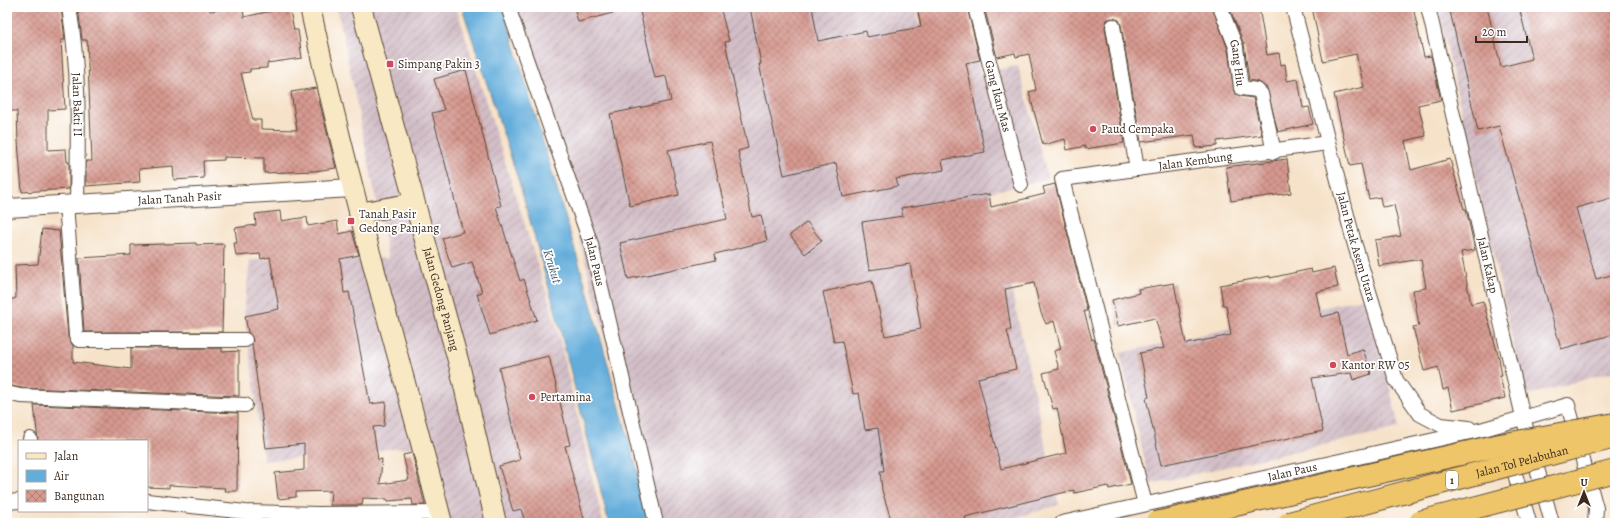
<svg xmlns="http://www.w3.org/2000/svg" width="1622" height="530" viewBox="0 0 1622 530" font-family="Alegreya,serif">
  <defs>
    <pattern id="industrial-furrows" width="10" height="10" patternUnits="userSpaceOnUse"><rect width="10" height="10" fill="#d2bdc6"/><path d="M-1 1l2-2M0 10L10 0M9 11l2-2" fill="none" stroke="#ac9aa0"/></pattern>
    <pattern id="building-cross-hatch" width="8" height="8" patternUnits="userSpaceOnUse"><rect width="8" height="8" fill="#d69990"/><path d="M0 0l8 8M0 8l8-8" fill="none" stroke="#af7d75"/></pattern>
  </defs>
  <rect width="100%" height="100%" fill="#fff"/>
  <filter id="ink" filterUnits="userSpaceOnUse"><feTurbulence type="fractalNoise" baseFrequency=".025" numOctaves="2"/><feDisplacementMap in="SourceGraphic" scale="8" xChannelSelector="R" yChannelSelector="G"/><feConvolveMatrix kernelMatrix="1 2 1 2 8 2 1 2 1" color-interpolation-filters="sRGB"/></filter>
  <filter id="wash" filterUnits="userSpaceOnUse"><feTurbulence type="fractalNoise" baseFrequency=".012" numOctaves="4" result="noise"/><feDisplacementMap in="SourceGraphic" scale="16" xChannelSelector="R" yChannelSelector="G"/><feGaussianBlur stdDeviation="0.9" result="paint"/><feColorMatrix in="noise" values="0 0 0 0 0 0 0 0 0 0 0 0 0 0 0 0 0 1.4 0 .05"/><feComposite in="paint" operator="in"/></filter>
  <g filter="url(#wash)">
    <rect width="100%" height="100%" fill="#f6e2c9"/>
    <path fill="url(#industrial-furrows)" d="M337,7H456L555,320L603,523H442L423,446L264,461L244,311L250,260L388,258Z
      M515,7H915L918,24L966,16L980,73L1018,66L1048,179L990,192L1059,505L995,523H654L566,188Z
      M1438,7H1615V371L1525,396Z
      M1369,297L1399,428L1150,484L1120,353Z"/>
    <path fill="#63addb" stroke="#4f6c7c" d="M462,7H503L591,304L652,523H609L556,313L520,185Z"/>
    <g id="blocks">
      <path fill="url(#building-cross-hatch)" fill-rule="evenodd" d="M7,7H61L65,40H61L65,109L48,110V150L66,149L67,162H69V189L22,192L18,141L17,111H7Z
        M78,7H122V11L142,7H209L210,11L243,8L244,17L289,7L294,30H298L302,58L267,63V68L250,69V72L241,73L253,120H261V129L297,130L291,92L316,88L336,168L314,171L264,173V158L224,157V160L203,161L204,178L174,180L173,166L139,169L140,182L86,186V161H92L87,40H82Z
        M574,7H617V12L578,22Z
        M639,7H720L729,41L725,42L748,148L738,151L752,217L761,215L767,241L715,254L716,260L628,279L620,243L727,219L710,141L668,150L679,195L630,206L610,114L671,101L666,76L655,78Z
        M750,7H812L818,41L866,31L867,37L921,27L917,7H967L980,60L966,63L985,152L942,160L944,170L896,179L898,186L843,197L836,163L784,175L759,64H761Z
        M984,7H1212L1228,49L1234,92L1240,96L1253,98L1262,135L1217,141V146L1196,148L1194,135L1141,142L1121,25L1119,20L1112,18L1107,20L1105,27L1124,143L1085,149V146L1067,150L1065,139L1043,145L1029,92L1036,90L1029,54L1016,57L1015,53L997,57Z
        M1229,7H1259L1267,55L1279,53L1281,65L1285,64L1287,81L1298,79L1303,108L1309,107L1313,124L1278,132L1267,88L1259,82L1249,80L1244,44Z
        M1312,7H1413L1424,57L1431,56L1441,100L1418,105L1426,136L1405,141L1411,170L1450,159L1464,209H1466L1475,250L1461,252L1471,304L1483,301L1499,358L1502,376H1500L1505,398L1453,410L1448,388L1443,390L1438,367L1424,371L1413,327L1419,326L1413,290L1426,288L1421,259L1379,266L1375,240L1401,236L1394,205L1382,207L1380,197L1369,199L1361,164L1350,166L1334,94L1364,87L1356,54L1323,61Z
        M1449,7H1487L1501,67L1532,59L1519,7H1615V197L1576,208L1596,279L1615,274V334L1561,349L1499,126L1478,131Z
        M466,70L501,206L496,207L520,281L524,279L537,320L490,335L477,294L482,292L472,262L452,268L442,238L463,232L432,113L444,110L434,79Z
        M1287,159L1291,193L1231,201L1226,167Z
        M1055,184L1087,311H1084L1092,340L1094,339L1131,484L1109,489L1108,486L1074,493V490L965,517L967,523H892L882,490L880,471H884L878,428L865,430L859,393L853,394L842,341L834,342L823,292L872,281L885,336L921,329L910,264L869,270L862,222L903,216L901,208L989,194L991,207L1045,194L1043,187ZM1034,283L1041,313L1046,324L1054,321L1061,349L1054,351L1059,369L1043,373L1053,409L1057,408L1066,453L1001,469L978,378L1016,369L1007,330H1011L1005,289Z
        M280,211L281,221L307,217L308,226L337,221L339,234L352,231L359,255L340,259L344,293L349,292L370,404L386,402L384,426L373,427L378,460L382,459L380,484L409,480L403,455L412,453L425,505H413L412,499L388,501L387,499L363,498L362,505H330L331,491L296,492V497L278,499L275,473L304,470V444L266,448L252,344L253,340L248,332L245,316L279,309L270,257L261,259L260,254L236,256L234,243H237L235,228L256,225L255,214Z
        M807,222L822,241L805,254L790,235Z
        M42,229L59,231L68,337L73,346V362L131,369V348H222V352L239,351V396L21,388L7,385V301L16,298L15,265L38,264Z
        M196,243V245L224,244L222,332H84L79,258L131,255V245Z
        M1334,268L1338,287L1316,292L1321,317L1338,313L1347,354L1363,349L1371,374L1353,380L1351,373L1312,378L1323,431L1161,465L1146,398L1149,397L1140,353L1164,348L1155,318L1118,326L1112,300L1139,293L1138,289L1174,283L1186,344L1231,335L1226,305H1223L1220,285L1270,276V278L1311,269L1312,273Z
        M549,356L570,445L565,446L585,523H525L521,509L513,511L499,466L520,460L499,368Z
        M34,405L238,413L237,491H224L225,488L169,485V488L147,487V441H38Z"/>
    </g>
  </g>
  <g filter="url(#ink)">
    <use href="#blocks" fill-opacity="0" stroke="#574638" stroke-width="1"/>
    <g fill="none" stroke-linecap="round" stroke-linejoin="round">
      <defs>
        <g id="minor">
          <path id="s1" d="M69,7C80,71 78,138 77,203"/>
          <path id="s2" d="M508,7L591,244L656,523"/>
          <path id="s3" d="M975,7L1021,185"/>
          <path id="s4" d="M1220,7L1236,47L1241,88L1257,90L1261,94L1274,152"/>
          <path id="s5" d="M1293,7L1354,242L1396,380L1420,414L1441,425L1469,428"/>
          <path id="s6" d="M1428,7L1523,417L1552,523"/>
          <path d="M1113,26L1137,169"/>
          <path d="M66,204L76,336L79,340H245"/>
          <path d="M7,393L20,396L245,405"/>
          <path d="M30,439V441"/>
          <path d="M1510,457L1529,522"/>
          <path d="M147,501L245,512L317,514L439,513"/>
          <path d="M7,502L19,501"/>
          <path id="s7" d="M1145,504L1062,179L1328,143"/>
          <path id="s8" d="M1062,523L1484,429L1568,405L1596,508L1595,523"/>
        </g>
        <g id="tertiary">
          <path id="s9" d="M7,208L352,188"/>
        </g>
        <g id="secondary">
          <path d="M310,7C347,181 398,351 442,523"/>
          <path id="s10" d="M361,7L459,364L496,523"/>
          <path d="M359,213L414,203"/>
        </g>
      </defs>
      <use href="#minor" stroke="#574638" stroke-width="16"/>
      <use href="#tertiary" stroke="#574638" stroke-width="20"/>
      <use href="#secondary" stroke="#574638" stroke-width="22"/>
      <use href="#minor" stroke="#fff" stroke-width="14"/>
      <use href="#tertiary" stroke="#fff" stroke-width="18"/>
      <use href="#secondary" stroke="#f8e8c3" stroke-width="20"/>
      <defs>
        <g id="motorway-bridge">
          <path d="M1420,522L1615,471"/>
          <path d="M1156,523L1500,445L1615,424"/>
          <path id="s11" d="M1289,523L1615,437"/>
        </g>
      </defs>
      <use href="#motorway-bridge" stroke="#574638" stroke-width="24" stroke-linecap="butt"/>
      <use href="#motorway-bridge" stroke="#eec569" stroke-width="22"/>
    </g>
  </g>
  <g fill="#d1495b" stroke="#fff" stroke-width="1.5">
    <rect x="386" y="60" width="8" height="8" rx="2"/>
    <circle cx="1093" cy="129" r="4"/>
    <rect x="347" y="217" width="8" height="8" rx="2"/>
    <circle cx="1333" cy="365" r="4"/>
    <circle cx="532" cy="397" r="4"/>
  </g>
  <g text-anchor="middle" stroke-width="3.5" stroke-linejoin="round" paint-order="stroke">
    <rect fill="#fff" stroke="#766a62" stroke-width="1" x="1446" y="471" width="12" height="18" rx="3"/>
    <g font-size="11" font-weight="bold" fill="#3b2a1e">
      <text x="1452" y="484">1</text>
    </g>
    <g font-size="12" fill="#3b2a1e" stroke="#fff">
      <text dy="4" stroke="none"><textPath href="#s4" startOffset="59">Gang Hiu</textPath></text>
      <text dy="4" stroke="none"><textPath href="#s3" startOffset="92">Gang Ikan Mas</textPath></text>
      <text dy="4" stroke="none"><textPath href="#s1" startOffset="98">Jalan Bakti II</textPath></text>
      <text dy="4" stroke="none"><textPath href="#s7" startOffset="470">Jalan Kembung</textPath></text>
      <text dy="4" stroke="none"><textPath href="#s9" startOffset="173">Jalan Tanah Pasir</textPath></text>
      <text dy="4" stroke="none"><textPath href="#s5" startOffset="248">Jalan Petak Asem Utara</textPath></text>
      <text dy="4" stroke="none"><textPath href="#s2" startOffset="269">Jalan Paus</textPath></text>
      <text dy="4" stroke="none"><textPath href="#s6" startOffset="265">Jalan Kakap</textPath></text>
      <text dy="4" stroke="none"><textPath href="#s10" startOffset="303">Jalan Gedong Panjang</textPath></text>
      <text dy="4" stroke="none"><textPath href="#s11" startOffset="241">Jalan Tol Pelabuhan</textPath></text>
      <text dy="4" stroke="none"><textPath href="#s8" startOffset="236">Jalan Paus</textPath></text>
    </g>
    <g font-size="12" fill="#3b2a1e" stroke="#fff" text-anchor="start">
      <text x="398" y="68">Simpang Pakin 3</text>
      <text x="1101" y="133">Paud Cempaka</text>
      <text x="359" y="218">Tanah Pasir<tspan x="359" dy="14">Gedong Panjang</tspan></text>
      <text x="1341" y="369">Kantor RW 05</text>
      <text x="540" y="401">Pertamina</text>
    </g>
    <g font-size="13" font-style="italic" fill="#4b5e6a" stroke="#fff">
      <text transform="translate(553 266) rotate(73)" y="5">Krukut</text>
    </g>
  </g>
  <rect width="1622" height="530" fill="none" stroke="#fff" stroke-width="24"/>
  <rect x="18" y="440" width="130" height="72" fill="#ffffff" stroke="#b1aaa5"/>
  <rect x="26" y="453" width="20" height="6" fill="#f8e8c3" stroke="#b1aaa5"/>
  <text x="54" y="460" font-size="12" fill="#3b2a1e">Jalan</text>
  <rect x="26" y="470" width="20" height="12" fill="#63addb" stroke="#b1aaa5"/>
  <text x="54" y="480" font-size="12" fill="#3b2a1e">Air</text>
  <rect x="26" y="490" width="20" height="12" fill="url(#building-cross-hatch)" stroke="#b1aaa5"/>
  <text x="54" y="500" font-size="12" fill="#3b2a1e">Bangunan</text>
  <g transform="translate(1584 492)" stroke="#ffffff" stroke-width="3" paint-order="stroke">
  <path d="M0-3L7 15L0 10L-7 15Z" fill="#3b2a1e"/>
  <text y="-6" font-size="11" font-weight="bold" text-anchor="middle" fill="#3b2a1e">U</text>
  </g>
  <path d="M1476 36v6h51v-6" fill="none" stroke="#3b2a1e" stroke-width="2"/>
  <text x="1482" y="36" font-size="12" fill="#3b2a1e" stroke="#ffffff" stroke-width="3" paint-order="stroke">20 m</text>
</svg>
